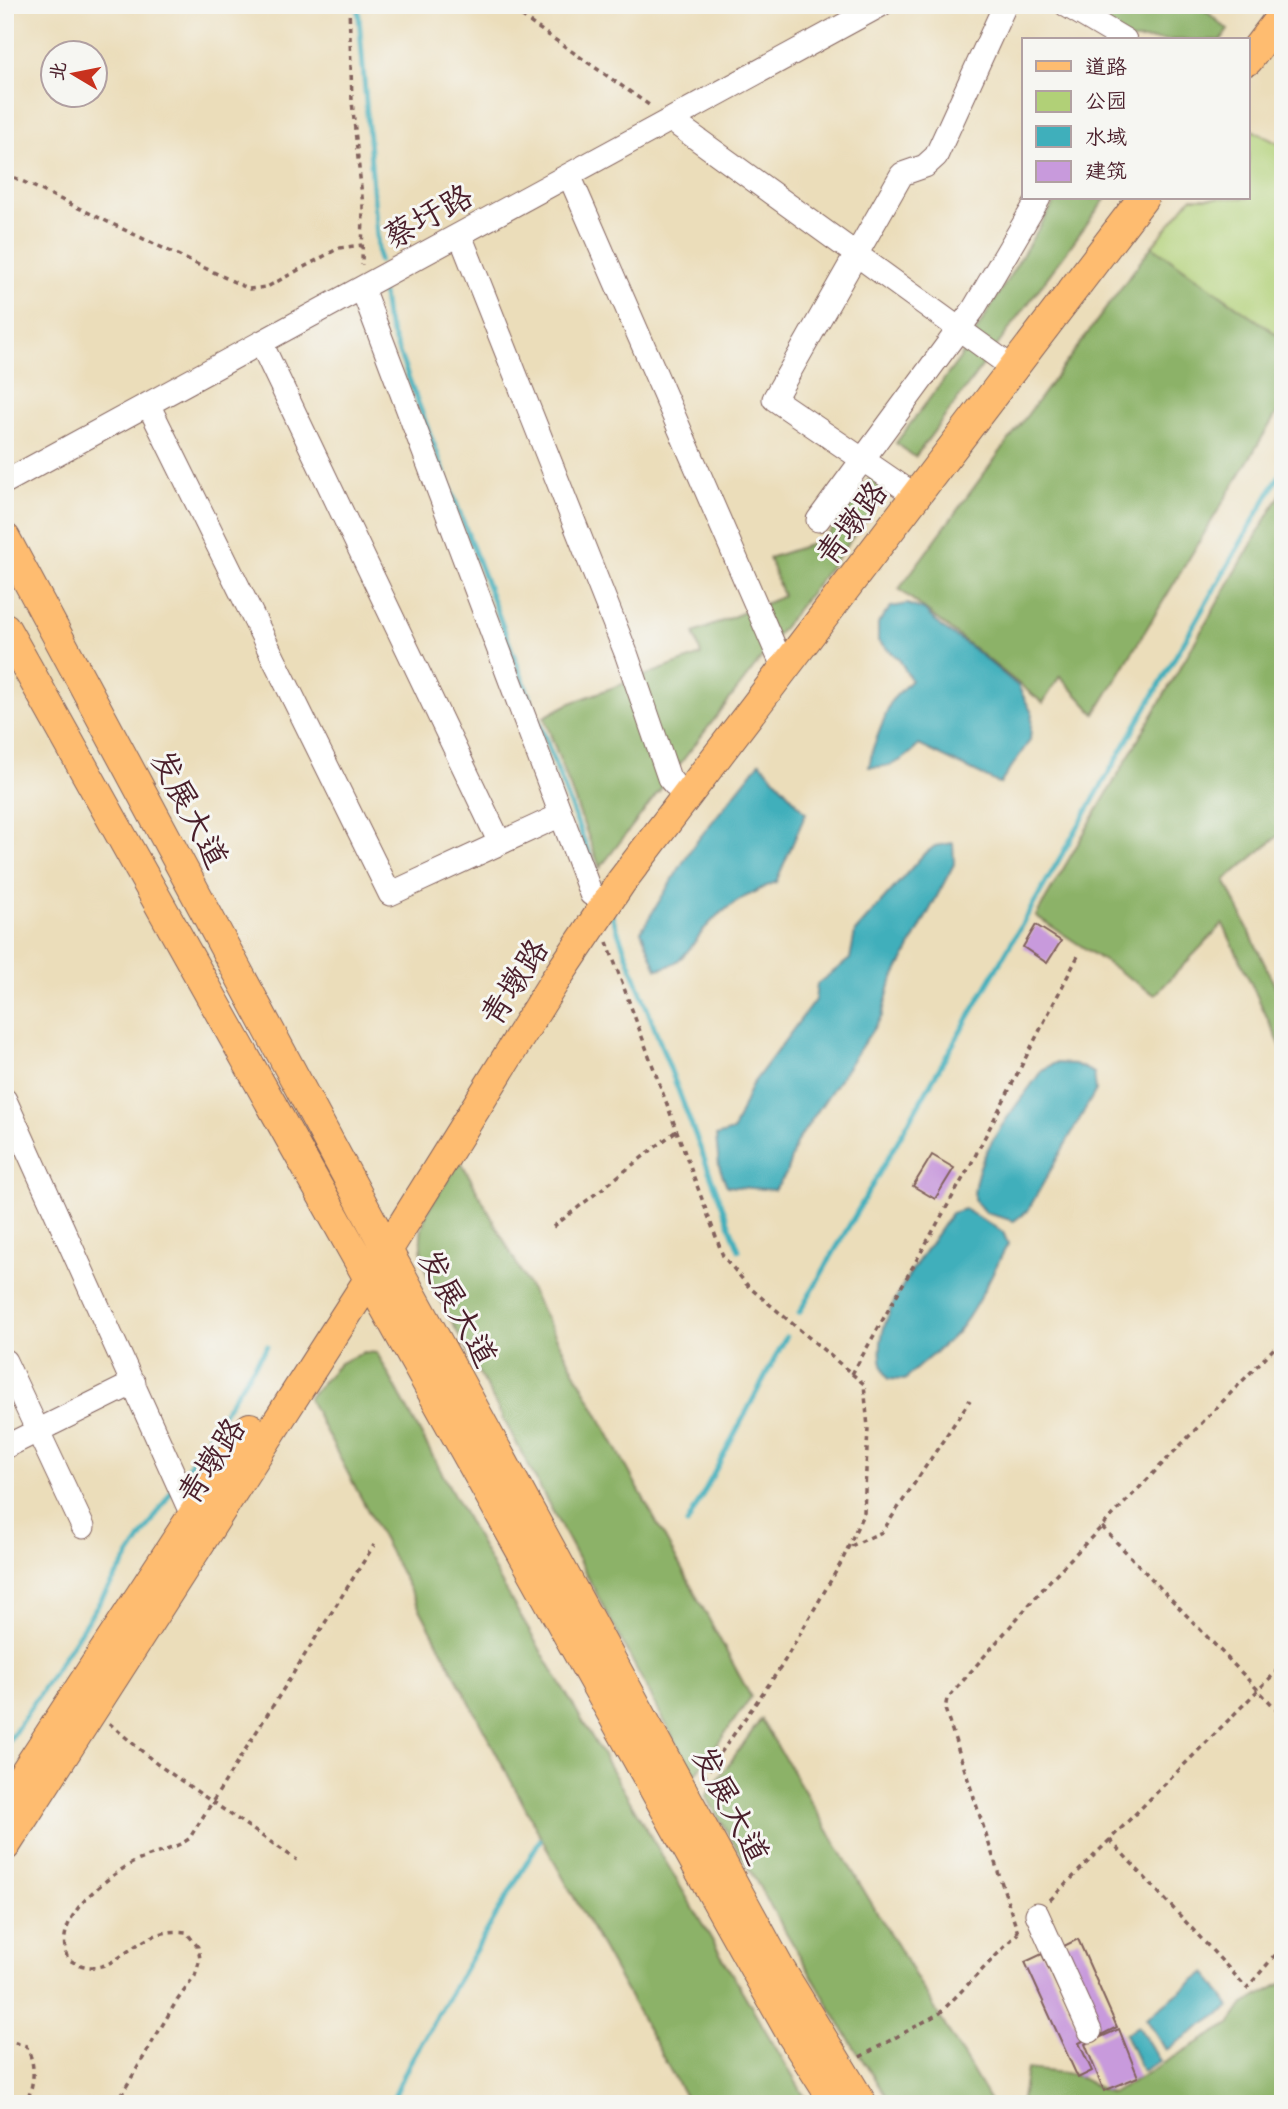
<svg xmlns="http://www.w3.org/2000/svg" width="1288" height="2109" viewBox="0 0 1288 2109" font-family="'Indie Flower','LXGW WenKai TC',sans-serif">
  <rect width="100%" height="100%" fill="#f6f6f2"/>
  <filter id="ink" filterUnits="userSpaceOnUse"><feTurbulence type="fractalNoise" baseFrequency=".0143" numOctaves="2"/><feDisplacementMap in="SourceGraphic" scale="14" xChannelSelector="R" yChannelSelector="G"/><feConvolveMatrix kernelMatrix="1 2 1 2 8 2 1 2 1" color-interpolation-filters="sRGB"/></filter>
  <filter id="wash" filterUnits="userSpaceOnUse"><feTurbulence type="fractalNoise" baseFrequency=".00686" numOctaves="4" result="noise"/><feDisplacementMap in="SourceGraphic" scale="28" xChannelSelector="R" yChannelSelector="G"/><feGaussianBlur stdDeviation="1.57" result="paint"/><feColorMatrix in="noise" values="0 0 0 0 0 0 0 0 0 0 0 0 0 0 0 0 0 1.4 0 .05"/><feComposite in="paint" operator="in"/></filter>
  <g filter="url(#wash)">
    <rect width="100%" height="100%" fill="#ebddba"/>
    <path fill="#b1d077" stroke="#7e7851" stroke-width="2" d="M1248,128L1283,146V339L1152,246L1191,198H1248Z"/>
    <path fill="#8cb268" stroke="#6b684a" stroke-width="2" d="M1052,5H1199L1228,30L1221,40H1108Z
      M1057,198H1106L915,457L896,443L960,358Z
      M1152,246L1283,339V403L1095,714L1060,676L1043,703L899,589Z
      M872,475L891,488L775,638L762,605L783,596L769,558L824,540Z
      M1283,490V832L1225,880L1283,1003V1051L1223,924L1155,995L1036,916Z
      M749,610L766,652L600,868L544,717L568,704L701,655L694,633Z
      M461,1161L751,1697L694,1777L428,1277C408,1223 432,1205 461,1161Z
      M364,1352L377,1353L508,1595L809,2104H689L551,1856L308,1398L340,1363Z
      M761,1719L992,2104H891L847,2036L706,1796Z
      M1283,1983V2104H1021L1027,2069L1073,2074L1111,2094L1230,2024L1244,2004Z"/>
    <path fill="#3fafbb" stroke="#446773" stroke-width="2" d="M907,604L924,610L941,627L971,647L1018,686L1032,713L1030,740L1000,784L919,745C903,761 892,768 869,767L873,748L891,701L911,680L899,659L878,641V623L891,607Z
      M760,762L806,813L776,882C752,892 727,905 709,924C692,942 684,966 657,969L641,931L693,846Z
      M953,843L954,864L890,985L882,1016L796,1143L786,1174L774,1190L727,1186L719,1166L716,1136L733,1131L751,1086L815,1000L817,984L850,959L855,932L923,855L935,846Z
      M1055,1063L1075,1064L1094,1073L1096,1090L1028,1210L1014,1221L986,1213L974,1200C973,1153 1016,1108 1042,1070Z
      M964,1209L1003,1232L1008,1244C992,1272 978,1307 958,1331C942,1350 921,1361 905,1380L888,1379C858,1330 925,1255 951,1213Z
      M1206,1972L1230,2007L1166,2050L1146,2018Z
      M1138,2026L1160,2061L1142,2071L1125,2034Z"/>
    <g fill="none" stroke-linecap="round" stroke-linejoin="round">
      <path stroke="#3fafbb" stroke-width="5" d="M358,5L379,261
        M383,294L386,318L595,870
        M612,916L739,1250
        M799,1313L1283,469
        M183,1475L267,1346
        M687,1524L786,1337
        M5,1747L173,1489
        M391,2104L409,2064L540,1840"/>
    </g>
    <g id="blocks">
      <path fill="#c89adc" d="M1036,925L1061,941L1047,963L1023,947Z
        M932,1155L954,1168L935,1199L913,1186Z
        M1078,1939L1117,2027L1101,2035L1062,1947Z
        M1042,1954L1083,2041L1079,2043L1092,2071L1078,2078L1025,1962Z
        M1119,2029L1138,2077L1104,2091L1085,2044Z"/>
    </g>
  </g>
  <g filter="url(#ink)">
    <use href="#blocks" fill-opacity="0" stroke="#82625d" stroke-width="2"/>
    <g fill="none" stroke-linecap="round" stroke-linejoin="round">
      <defs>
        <path id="minor" d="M1066,5L1125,40
          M671,120L1013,368
          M569,175L784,669
          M460,235L626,653L669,778L674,784
          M362,288L591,894
          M261,343L500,843
          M148,404L390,894L561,815
          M5,482L881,5
          M916,496L774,399L902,174L925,166L936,156L1005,5
          M818,520L973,310L1039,198
          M5,1100L192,1515
          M5,1361L83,1527
          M5,1447L134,1383
          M1037,1914L1090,2031"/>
        <path id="major" d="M1248,60L1283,14
          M5,538L387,1250L778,1966L862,2104
          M5,628L792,2035L836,2104
          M5,1803L250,1428
          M5,1846L368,1281L554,982L621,882L1143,198"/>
      </defs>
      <use href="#minor" stroke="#82625d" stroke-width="25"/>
      <use href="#major" stroke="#82625d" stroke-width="32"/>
      <path stroke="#82625d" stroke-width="3.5" stroke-dasharray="5 5" stroke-linecap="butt" d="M349,5L352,101L363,206L362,265
        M505,5L652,107
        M5,173L249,289L267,287L339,248L362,245
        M607,942L723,1256L749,1287L864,1384L868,1428L864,1512L842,1561L781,1667L701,1781
        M553,1227L676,1131
        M852,1374L971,1164L1079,954
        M1102,1527L1283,1716
        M851,1546L882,1532L970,1400
        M109,1723L157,1764L297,1860
        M1110,1840L1247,1988L1283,1946
        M1050,1900L1283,1665
        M1018,1933L945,1709L947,1699L1055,1575L1283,1339
        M5,2040L26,2046C37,2066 34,2083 26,2104
        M860,2057L940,2013L1018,1933
        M116,2104L176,2002L195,1976L200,1959L198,1947L186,1932C129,1925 117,1989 68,1959C52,1922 95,1887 124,1868C144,1855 169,1852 189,1839L374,1545"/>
      <use href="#minor" stroke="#fff" stroke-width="23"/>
      <use href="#major" stroke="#febc70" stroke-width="30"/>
    </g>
  </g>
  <g text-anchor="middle" stroke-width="6" stroke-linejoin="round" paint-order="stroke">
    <g font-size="32" fill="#4a1f2b" stroke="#f6f6f2">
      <text transform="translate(428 216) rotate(-29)" y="11">蔡圩路</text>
      <text transform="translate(851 523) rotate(-53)" y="11">青墩路</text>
      <text transform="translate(190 809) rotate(62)" y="11">发展大道</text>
      <text transform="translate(514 982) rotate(-57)" y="11">青墩路</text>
      <text transform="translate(458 1308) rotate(61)" y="11">发展大道</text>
      <text transform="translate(211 1461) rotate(-57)" y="11">青墩路</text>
      <text transform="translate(731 1805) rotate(62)" y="11">发展大道</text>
    </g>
  </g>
  <rect width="1288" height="2109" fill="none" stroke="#f6f6f2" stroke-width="28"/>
  <rect x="1022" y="38" width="228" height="161" fill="#f6f6f2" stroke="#b1a0a2" stroke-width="2"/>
  <rect x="1036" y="61" width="35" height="10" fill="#febc70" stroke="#b1a0a2" stroke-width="2"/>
  <text x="1085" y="74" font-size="21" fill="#4a1f2b">道路</text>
  <rect x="1036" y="91" width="35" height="21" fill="#b1d077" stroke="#b1a0a2" stroke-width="2"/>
  <text x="1085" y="108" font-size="21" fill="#4a1f2b">公园</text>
  <rect x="1036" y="126" width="35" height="21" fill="#3fafbb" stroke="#b1a0a2" stroke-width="2"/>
  <text x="1085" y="144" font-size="21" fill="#4a1f2b">水域</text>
  <rect x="1036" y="161" width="35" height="21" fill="#c89adc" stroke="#b1a0a2" stroke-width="2"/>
  <text x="1085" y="178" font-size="21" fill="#4a1f2b">建筑</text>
  <g transform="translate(74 74) rotate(280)"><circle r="33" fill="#f6f6f2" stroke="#b1a0a2" stroke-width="2"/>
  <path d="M0-5L12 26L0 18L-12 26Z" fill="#c8321e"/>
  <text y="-10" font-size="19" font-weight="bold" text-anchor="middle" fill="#4a1f2b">北</text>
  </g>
</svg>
